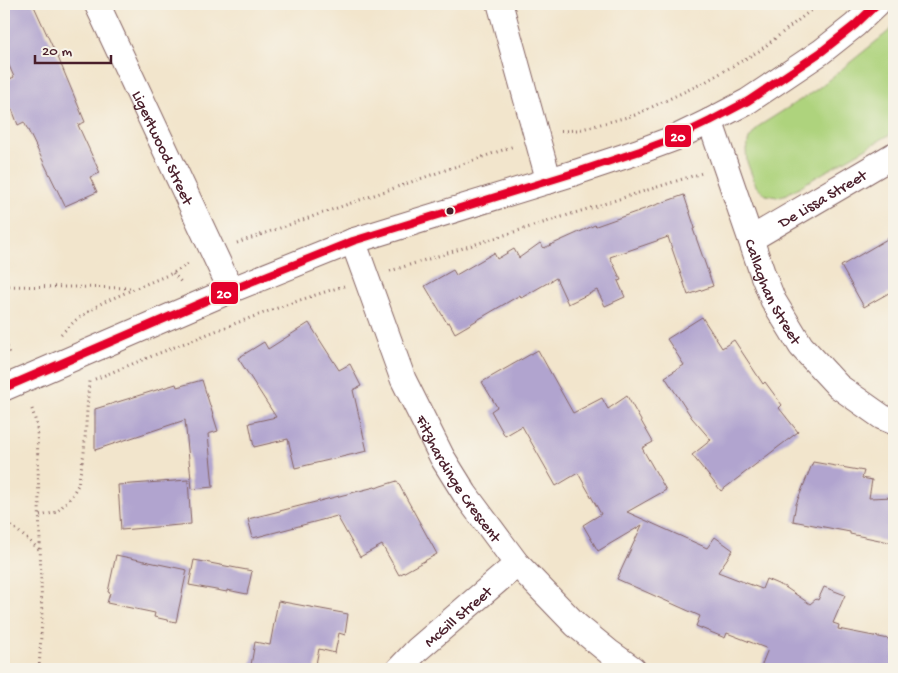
<svg xmlns="http://www.w3.org/2000/svg" width="898" height="673" viewBox="0 0 898 673" font-family="'Gochi Hand',sans-serif">
  <rect width="100%" height="100%" fill="#f7f3e8"/>
  <filter id="ink" filterUnits="userSpaceOnUse"><feTurbulence type="fractalNoise" baseFrequency=".02" numOctaves="2"/><feDisplacementMap in="SourceGraphic" scale="10" xChannelSelector="R" yChannelSelector="G"/><feConvolveMatrix kernelMatrix="1 2 1 2 8 2 1 2 1" color-interpolation-filters="sRGB"/></filter>
  <filter id="wash" filterUnits="userSpaceOnUse"><feTurbulence type="fractalNoise" baseFrequency=".0096" numOctaves="4" result="noise"/><feDisplacementMap in="SourceGraphic" scale="20" xChannelSelector="R" yChannelSelector="G"/><feGaussianBlur stdDeviation="1.12" result="paint"/><feColorMatrix in="noise" values="0 0 0 0 0 0 0 0 0 0 0 0 0 0 0 0 0 1.4 0 .05"/><feComposite in="paint" operator="in"/></filter>
  <g filter="url(#wash)">
    <rect width="100%" height="100%" fill="#f2e5cc"/>
    <path fill="#aed37d" stroke="#7c7954" d="M894,27V132L787,194L777,197L766,195L756,186L747,162L746,150L749,139L759,126L816,90Z"/>
    <g id="blocks">
      <path fill="#b1a4cf" d="M4,4H33L54,50H55L85,122L78,125L100,173L90,177L97,192L65,206L24,122L18,125L12,109L9,110L4,98V82L14,77L4,54Z
        M684,195L695,228L693,229L713,286L688,295L668,237L610,257L621,280L618,281L625,297L605,306L597,290L568,304L556,278L521,298L520,295L455,333L449,322L447,323L425,286L453,270L456,275L494,253L497,259L514,249L519,258L540,243L544,248L595,225L596,226Z
        M894,235V290L864,307L841,266Z
        M702,317L722,348L734,340L763,384L765,382L782,405L779,408L798,432L721,491L692,455L711,440L692,418L665,377L684,365L667,339Z
        M309,323L339,370L350,364L361,386L353,390L367,451L295,468L288,439L254,447L249,423L276,417L238,358L264,342L268,349Z
        M538,350L573,413L602,398L608,409L627,396L653,442L642,448L666,490L627,512L707,548L715,537L733,550L718,572L762,589L766,579L785,587L810,604L816,599L818,600L824,587L845,595L833,623L839,625L838,629L894,640V669H760L768,649L727,633L725,638L696,626L700,616L617,579L642,525L598,551L583,525L601,514L578,473L556,486L522,426L505,436L491,411L497,407L482,382Z
        M202,380L218,431L208,434L213,487L192,489L185,420L95,450V409L176,384L177,387Z
        M813,462L864,471L862,478L872,480L869,498L894,497V543L850,534V532L793,521L796,504Z
        M188,480L191,524L121,530L118,485Z
        M397,481L437,554L399,575L382,545L360,557L337,516L253,538L248,519L375,487L376,488L381,486Z
        M116,555L187,570L176,622L154,617L155,613L107,603L110,593L108,592Z
        M194,560L252,571L247,594L227,590V592L189,585Z
        M278,601L348,614L345,635L339,633L335,653L319,649L315,669H277L251,665L255,642L270,645Z"/>
    </g>
  </g>
  <g filter="url(#ink)">
    <use href="#blocks" fill-opacity="0" stroke="#856463" stroke-width="1"/>
    <g fill="none" stroke-linecap="round" stroke-linejoin="round">
      <defs>
        <g id="minor">
          <path id="s1" d="M97,4L231,290"/>
          <path d="M500,4L549,181"/>
          <path id="s2" d="M710,121L763,275L773,300L801,346L838,386L882,417L894,422"/>
          <path id="s3" d="M751,239L894,155"/>
          <path id="s4" d="M353,241L403,379L442,457L465,494L517,564L576,625L609,652L633,669"/>
          <path d="M4,388L231,290L353,241L577,172L640,151L675,138L710,121L748,101L821,52L855,25L877,4"/>
          <path id="s5" d="M399,669L417,650L517,564"/>
        </g>
      </defs>
      <use href="#minor" stroke="#856463" stroke-width="27"/>
      <path stroke="#856463" stroke-width="3" stroke-dasharray="1 4" stroke-linecap="butt" d="M561,131L578,130L635,115L705,82L759,51L819,4
        M237,243L514,146
        M390,271L702,173
        M173,273L183,284
        M4,286L133,288
        M4,332L9,354
        M61,334L76,320L100,304L136,288L173,273L190,263
        M95,379C177,346 259,312 344,286
        M32,409L37,426L42,619L39,669
        M40,516L57,512L71,497L78,485L84,453L89,381
        M4,519L41,551"/>
      <use href="#minor" stroke="#fff" stroke-width="25"/>
      <defs>
        <path id="bus-1" d="M4,388L231,290L353,241L577,172L640,151L675,138L710,121L748,101L821,52L855,25L877,4"/>
      </defs>
      <use href="#bus-1" stroke="#f7f3e8" stroke-width="11"/>
      <use href="#bus-1" stroke="#e4002b" stroke-width="8"/>
    </g>
  </g>
  <circle fill="#4a1f2b" stroke="#f7f3e8" stroke-width="2" cx="450" cy="211" r="4.5"/>
  <g text-anchor="middle" stroke-width="4" stroke-linejoin="round" paint-order="stroke">
    <g font-size="16" fill="#4a1f2b" stroke="#f7f3e8">
      <text dy="6" stroke="none"><textPath href="#s1" startOffset="158">Ligertwood Street</textPath></text>
      <text dy="6" stroke="none"><textPath href="#s3" startOffset="82">De Lissa Street</textPath></text>
      <text dy="6" stroke="none"><textPath href="#s2" startOffset="182">Callaghan Street</textPath></text>
      <text dy="6" stroke="none"><textPath href="#s4" startOffset="261">Fitzhardinge Crescent</textPath></text>
      <text dy="6" stroke="none"><textPath href="#s5" startOffset="79">McGill Street</textPath></text>
    </g>
  </g>
  <g stroke="#f7f3e8" stroke-width="2">
    <rect x="664" y="124" width="28" height="24" rx="5" fill="#e4002b"/>
    <rect x="210" y="281" width="29" height="24" rx="5" fill="#e4002b"/>
  </g>
  <g font-size="14" text-anchor="middle" font-weight="bold" fill="#fff">
    <text x="678" y="141">20</text>
    <text x="224" y="298">20</text>
  </g>
  <rect width="898" height="673" fill="none" stroke="#f7f3e8" stroke-width="20"/>
  <path d="M35 55v8h76v-8" fill="none" stroke="#4a1f2b" stroke-width="2.5"/>
  <text x="42" y="55" font-size="15" fill="#4a1f2b" stroke="#f7f3e8" stroke-width="4" paint-order="stroke">20 m</text>
</svg>
